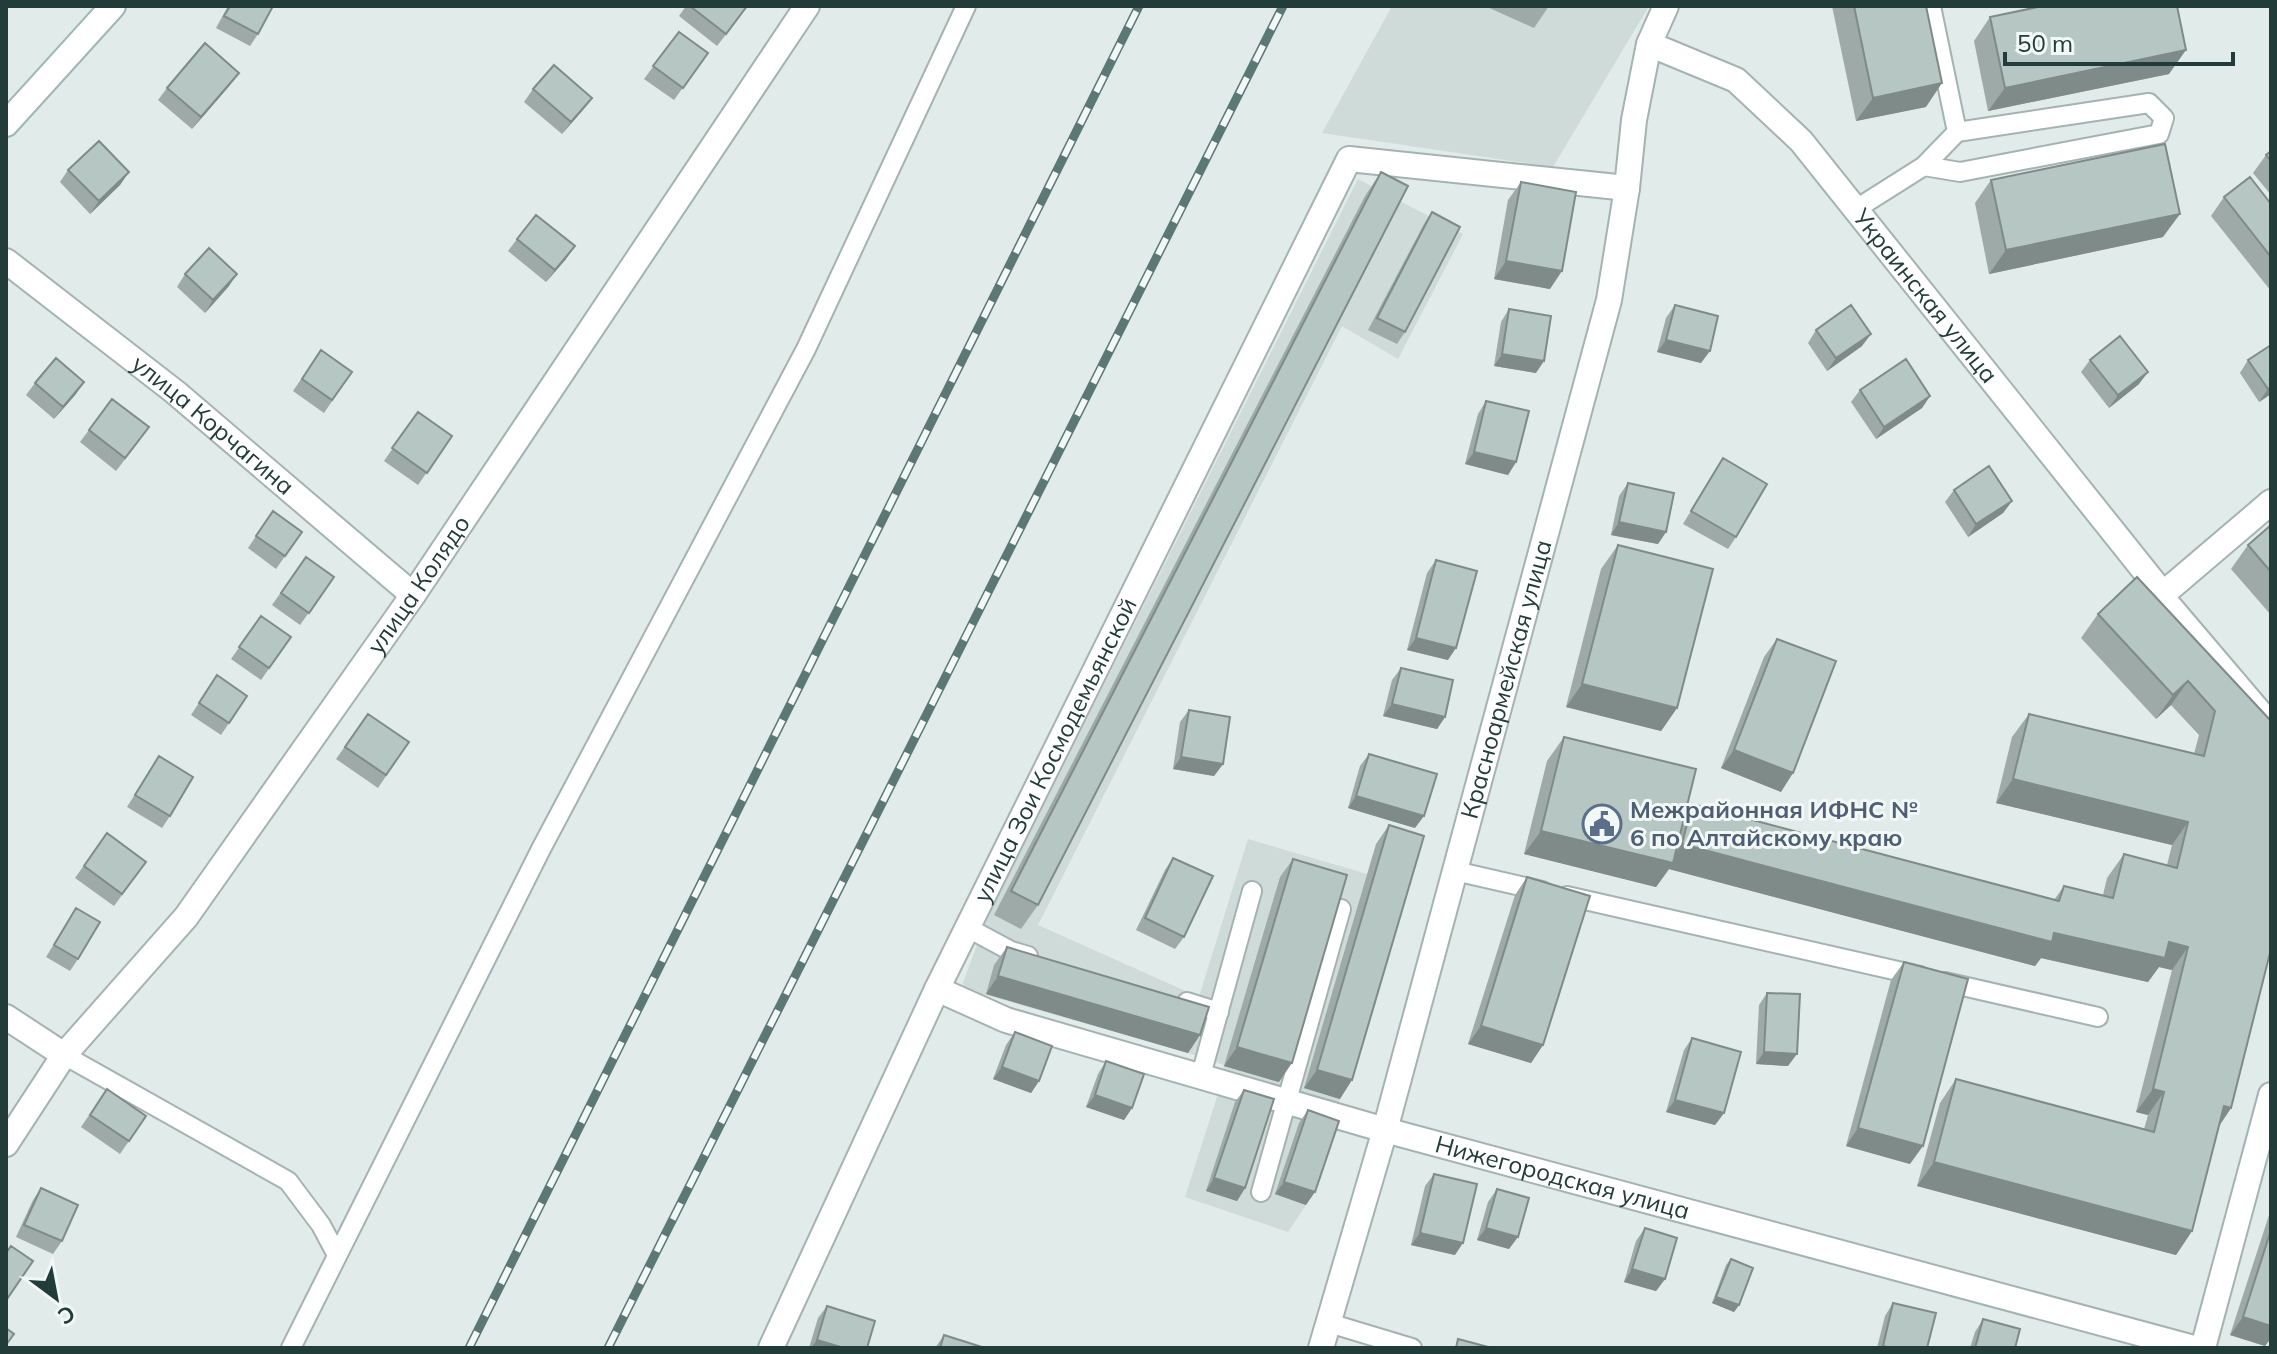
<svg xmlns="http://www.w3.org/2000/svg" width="2277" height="1354" viewBox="0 0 2277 1354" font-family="Mulish,sans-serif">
  <rect width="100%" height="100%" fill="#e1ebe9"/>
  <path fill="#cfdbd8" d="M1392,6H1649L1553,167L1322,133Z
    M1358,179L1463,234L1398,359L1342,326L1038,925L1199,997L1248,839L1367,874L1340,1099L1306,1205L1288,1232L1185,1197L1217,1097L1224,1065L1188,1053L961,988L988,916Z"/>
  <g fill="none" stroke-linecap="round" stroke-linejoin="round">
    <defs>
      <path id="lane" d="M1924,166L1957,132
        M1856,209L1924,166L1960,172L2159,134L2164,118L2149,103L1957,132L1931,6
        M2163,594L2271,721
        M1455,871L1542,891
        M1567,896L1920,976
        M968,928L1011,951L1028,956
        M1945,982L2098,1017
        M1187,1002L1219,1012
        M64,1055L288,1181L321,1225L337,1255
        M1201,1075L1252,891
        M1261,1192L1341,909
        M1329,1323L1412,1348
        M291,1348L541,849L806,349L966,6"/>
      <g id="street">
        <path id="s1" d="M1649,44L1736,80L1801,141L2163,594L2271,502"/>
        <path id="s2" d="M6,261L175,392L413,595"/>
        <path id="s3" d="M937,989L1006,1020L1385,1130L2194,1348"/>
        <path d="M6,1017L64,1055"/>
        <path id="s4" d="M6,1144L64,1055L186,917L413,595L807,6"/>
        <path id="s5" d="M771,1348L937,989L1349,159L1627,188"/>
        <path id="s6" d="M1321,1348L1385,1130L1609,300L1627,188L1634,120L1649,44L1666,6"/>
        <path d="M2203,1348L2271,1095"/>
      </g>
      <path id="secondary" d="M6,124L113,6"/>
    </defs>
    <use href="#lane" stroke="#a4b3b1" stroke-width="22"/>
    <use href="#street" stroke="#a4b3b1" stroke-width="28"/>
    <use href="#secondary" stroke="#9fb7b3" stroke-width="28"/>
    <use href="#lane" stroke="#fff" stroke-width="18"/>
    <use href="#street" stroke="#fff" stroke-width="24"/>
    <use href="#secondary" stroke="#fff" stroke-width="24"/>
    <defs>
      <path id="rail" d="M469,1348L1139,6
        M608,1348L1283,6"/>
    </defs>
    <use href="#rail" stroke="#5c7875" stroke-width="9"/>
    <use href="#rail" stroke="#f1f8f6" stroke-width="6" stroke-dasharray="18" stroke-linecap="butt"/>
  </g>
  <path fill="#9daaa7" d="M228,6H273L258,34L250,46L216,28Z
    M686,6H748L717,46L679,16Z
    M1485,6H1549L1534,28Z
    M1832,6H1926V107L1856,121Z
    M1990,17L2169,74L1988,111L1974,41Z
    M679,32L708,53L674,100L644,79Z
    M230,85L192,129L158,100L167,88Z
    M533,89L592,98L562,134L524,102Z
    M2271,151V195L2253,173L2266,155Z
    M68,170L129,172L120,185L90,214L60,182Z
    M1381,172L1038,905L1021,929L994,915L1365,196Z
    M1991,180L2163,237L1989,274L1975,203Z
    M1521,182L1550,289L1494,279L1508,200Z
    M2224,197L2271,204V291L2211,216Z
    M1432,212L1405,332L1397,344L1368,330L1424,224Z
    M517,239L566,259L546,282L508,251Z
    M185,274L229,286L205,313L177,287Z
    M1675,305L1701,363L1657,352L1666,318Z
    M1509,309L1536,373L1494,366L1501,322Z
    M1816,330L1862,346L1827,371L1808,343Z
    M2271,345V394L2259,402L2240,373L2248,360Z
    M321,350L352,372L324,413L293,391Z
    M2090,360L2139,384L2109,408L2081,372Z
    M35,383L76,394L54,419L26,395Z
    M1860,390L1930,396L1922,408L1876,439L1851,402Z
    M1486,401L1516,462L1508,475L1465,464L1478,414Z
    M418,412L452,436L418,485L384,461Z
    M89,430L140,440L116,471L80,442Z
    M1723,458L1736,537L1728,549L1683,524Z
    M1628,483L1666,532L1658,544L1611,535L1619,496Z
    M1954,490L2012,501L2003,513L1968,537L1945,502Z
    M273,511L302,532L276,569L248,548Z
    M2271,525V615L2231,569L2248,545Z
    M1618,545L1677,708L1661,731L1566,707L1601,569Z
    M306,557L334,577L300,625L272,605Z
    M1436,560L1448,660L1407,650L1427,573Z
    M2098,614L2240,689L2231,1108L2219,1126L2192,1231L2176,1255L1917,1186L1940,1103L1956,1079L2144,1129L2148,1115L2136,1112L2172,970L2159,967L2148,982L2041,958L2035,966L1669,869L1656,887L1524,854L1547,761L1564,737L1685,814L1692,804L2054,900L2064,886L2103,895L2107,878L2124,854L2167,865L2172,845L1996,803L2012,737L2029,714L2194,754L2199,735L2171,705L2156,719L2081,638Z
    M261,616L291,637L261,680L231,659Z
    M1777,639L1781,792L1721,768L1764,657Z
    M1401,668L1445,717L1437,729L1383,716L1392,680Z
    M217,675L247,696L221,735L191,715Z
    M1189,710L1223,764L1214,776L1173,769L1180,722Z
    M368,714L409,742L378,788L336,759Z
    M1369,754L1415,828L1348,808L1360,766Z
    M159,756L170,816L162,828L127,807Z
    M1389,825L1340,1099L1304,1088L1376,844Z
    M107,833L146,862L114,906L75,878Z
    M1173,858L1184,937L1175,949L1136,930L1165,870Z
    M1293,859L1279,1082L1224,1066L1280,877Z
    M1527,877L1543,1045L1531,1063L1468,1044L1515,895Z
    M76,908L78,959L70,971L46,957Z
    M1007,947L1200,1035L1188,1053L986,994L994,965Z
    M1904,962L1910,1164L1846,1146L1891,980Z
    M1767,993L1788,1066L1756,1064L1759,1005Z
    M1015,1032L1039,1081L1031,1093L993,1079L1006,1045Z
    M1692,1038L1724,1113L1715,1125L1666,1112L1684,1050Z
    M1106,1061L1132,1108L1124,1120L1086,1107L1098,1074Z
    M107,1089L129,1141L120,1154L81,1127Z
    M1244,1090L1245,1188L1237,1201L1206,1191L1235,1102Z
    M1308,1110L1306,1205L1275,1194L1299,1123Z
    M1434,1174L1455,1255L1411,1245L1425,1186Z
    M41,1188L62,1241L53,1254L16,1237L33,1200Z
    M1497,1189L1509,1249L1477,1240L1488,1202Z
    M2271,1209V1338L2265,1346L2230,1335Z
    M1645,1228L1665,1279L1656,1291L1624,1282L1636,1241Z
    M1731,1259L1739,1305L1734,1312L1712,1303L1726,1265Z
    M1893,1303L1927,1348H1877L1885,1316Z
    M827,1306L867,1348H809L818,1318Z
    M1983,1319L2015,1348H1970L1975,1332Z
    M944,1335L985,1348H935Z"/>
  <path fill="#7f8b88" d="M2186,50L2169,74L1988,111L2005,88Z
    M239,73L230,85L192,129L201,117Z
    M1942,83L1926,107L1856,121L1873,98Z
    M592,98L583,110L562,134L571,122Z
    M129,172L120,185L90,214L99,201Z
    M2180,214L2163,237L1989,274L2006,250Z
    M575,246L566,259L546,282L555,270Z
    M1506,261L1562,271L1550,289L1494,279Z
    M237,274L229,286L205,313L213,300Z
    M1871,334L1862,346L1827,371L1836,358Z
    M1666,340L1710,351L1701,363L1657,352Z
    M1502,354L1544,361L1536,373L1494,366Z
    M2148,372L2139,384L2109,408L2118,395Z
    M84,382L76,394L54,419L63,407Z
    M2271,387V394L2259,402L2268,389Z
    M1930,396L1922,408L1876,439L1884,427Z
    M1474,452L1516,462L1508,475L1465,464Z
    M2012,501L2003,513L1968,537L1976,524Z
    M1619,522L1666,532L1658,544L1611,535Z
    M1416,638L1456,648L1448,660L1407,650Z
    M2188,681L2171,705L2156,719L2173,695Z
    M1582,684L1677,708L1661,731L1566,707Z
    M1392,704L1445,717L1437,729L1383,716Z
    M1734,750L1793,773L1781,792L1721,768Z
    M1181,757L1223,764L1214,776L1173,769Z
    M2013,779L2188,822L2172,845L1996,803Z
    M1356,796L1424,816L1415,828L1348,808Z
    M1541,831L1669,862L1682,844L2054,933L2169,942L2188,947L2172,970L2159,967L2148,982L2041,958L2035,966L1669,869L1656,887L1524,854Z
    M998,976L1200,1035L1188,1053L986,994Z
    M1481,1026L1543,1045L1531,1063L1468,1044Z
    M1237,1047L1292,1063L1279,1082L1224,1066Z
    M1764,1052L1797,1054L1788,1066L1756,1064Z
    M1002,1067L1039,1081L1031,1093L993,1079Z
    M1317,1070L1352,1080L1340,1099L1304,1088Z
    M2153,1089L2164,1092L2148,1115L2136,1112Z
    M1095,1095L1132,1108L1124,1120L1086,1107Z
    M1675,1100L1724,1113L1715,1125L1666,1112Z
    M2224,1106L2231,1108L2215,1132Z
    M1858,1128L1923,1146L1910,1164L1846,1146Z
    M1934,1162L2192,1231L2176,1255L1917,1186Z
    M1214,1178L1245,1188L1237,1201L1206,1191Z
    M1284,1182L1315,1192L1306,1205L1275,1194Z
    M1486,1228L1518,1237L1509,1249L1477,1240Z
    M1420,1233L1463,1243L1455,1255L1411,1245Z
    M1632,1269L1665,1279L1656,1291L1624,1282Z
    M1716,1297L1739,1305L1734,1312L1712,1303Z
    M2243,1317L2271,1326V1338L2265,1346L2230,1335Z
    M817,1340L844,1348H811Z"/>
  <path fill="#b6c6c2" stroke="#7f8b88" stroke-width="2" d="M230,6H273L258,34L224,16Z
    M690,6H747L726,34Z
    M1854,6H1926L1942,83L1873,98Z
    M2043,6H2177L2186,50L2005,88L1990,17Z
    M679,32L708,53L683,88L653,66Z
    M205,43L239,73L201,117L167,88Z
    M554,65L592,98L571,122L533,89Z
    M99,141L129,172L99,201L68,170Z
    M2165,144L2180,214L2006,250L1991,180Z
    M2271,151V161L2266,155Z
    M1381,172L1408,186L1038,905L1011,891Z
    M2250,177L2271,204V257L2224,197Z
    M1521,182L1576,192L1562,271L1506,261Z
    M1432,212L1460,227L1405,332L1377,318Z
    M536,215L575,246L555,270L517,239Z
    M209,248L237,274L213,300L185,274Z
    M1675,305L1718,316L1710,351L1666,340Z
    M1851,305L1871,334L1836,358L1816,330Z
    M1509,309L1551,316L1544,361L1502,354Z
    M2120,336L2148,372L2118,395L2090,360Z
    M2271,345V387L2268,389L2248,360Z
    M321,350L352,372L332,400L302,379Z
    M56,358L84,382L63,407L35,383Z
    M1906,359L1930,396L1884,427L1860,390Z
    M112,399L149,427L125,458L89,430Z
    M1486,401L1529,411L1516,462L1474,452Z
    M418,412L452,436L427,473L392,448Z
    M1723,458L1767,484L1736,537L1691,511Z
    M1989,466L2012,501L1976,524L1954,490Z
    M1628,483L1674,493L1666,532L1619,522Z
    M273,511L302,532L285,556L256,536Z
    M2271,525V572L2248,545Z
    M1618,545L1713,569L1677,708L1582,684Z
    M306,557L334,577L309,613L281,593Z
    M1436,560L1477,571L1456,648L1416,638Z
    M2137,577L2271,721V949L2231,1108L2224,1106L2192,1231L1934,1162L1956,1079L2154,1132L2164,1092L2153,1089L2188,947L2169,942L2165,958L2054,933L2052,942L1682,844L1692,804L2059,901L2064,886L2113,898L2124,854L2177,868L2188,822L2013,779L2029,714L2204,756L2215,711L2188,681L2173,695L2098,614Z
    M261,616L291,637L269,668L239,647Z
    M1777,639L1836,661L1793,773L1734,750Z
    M1401,668L1453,680L1445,717L1392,704Z
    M217,675L247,696L229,723L199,703Z
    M1189,710L1230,717L1223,764L1181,757Z
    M368,714L409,742L386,775L345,747Z
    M1564,737L1696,769L1673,863L1541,831Z
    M1369,754L1437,774L1424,816L1356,796Z
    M159,756L193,777L170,816L135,795Z
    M1389,825L1424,836L1352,1080L1317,1070Z
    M107,833L146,862L122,894L84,866Z
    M1173,858L1213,876L1184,937L1145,918Z
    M1293,859L1347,875L1292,1063L1237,1047Z
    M1527,877L1590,896L1543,1045L1481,1026Z
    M76,908L100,922L78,959L54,945Z
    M1007,947L1209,1007L1200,1035L998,976Z
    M1904,962L1968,979L1923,1146L1858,1128Z
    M1767,993L1800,994L1797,1054L1764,1052Z
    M1015,1032L1052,1046L1039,1081L1002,1067Z
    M1692,1038L1741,1052L1724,1113L1675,1100Z
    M1106,1061L1144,1074L1132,1108L1095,1095Z
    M107,1089L146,1116L129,1141L90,1115Z
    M1244,1090L1274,1099L1245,1188L1214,1178Z
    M1308,1110L1339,1121L1315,1192L1284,1182Z
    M1434,1174L1477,1184L1463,1243L1420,1233Z
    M41,1188L78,1205L62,1241L24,1225Z
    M1497,1189L1529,1198L1518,1237L1486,1228Z
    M1645,1228L1677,1238L1665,1279L1632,1269Z
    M2271,1230V1326L2243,1317Z
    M11,1246L33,1261L7,1299L6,1253Z
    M1731,1259L1753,1268L1739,1305L1716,1297Z
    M1893,1303L1936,1313L1927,1348H1891L1883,1346Z
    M827,1306L875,1321L867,1348H844L817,1340Z
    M1983,1319L2020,1329L2015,1348H1975Z
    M6,1328L14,1334L6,1345Z
    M944,1335L985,1348H940Z
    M1458,1339L1492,1348H1456Z"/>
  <defs>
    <symbol id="civic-ring" viewBox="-11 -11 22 22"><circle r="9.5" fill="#f1f8f6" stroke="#5c6f8a" stroke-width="1.5"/><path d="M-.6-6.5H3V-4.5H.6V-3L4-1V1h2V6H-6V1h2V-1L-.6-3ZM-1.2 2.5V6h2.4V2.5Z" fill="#5c6f8a"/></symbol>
  </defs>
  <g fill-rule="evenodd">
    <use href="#civic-ring" x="1580" y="802" width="44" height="44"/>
  </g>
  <g text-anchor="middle" stroke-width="6" stroke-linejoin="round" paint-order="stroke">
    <g font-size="24" fill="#213c39" stroke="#f1f8f6">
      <text dy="8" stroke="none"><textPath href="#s1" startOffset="382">Украинская улица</textPath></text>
      <text dy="8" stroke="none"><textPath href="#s2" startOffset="264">улица Корчагина</textPath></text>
      <text dy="8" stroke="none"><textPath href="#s4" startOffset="696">улица Колядо</textPath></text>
      <text dy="8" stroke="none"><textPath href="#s6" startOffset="694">Красноармейская улица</textPath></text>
      <text dy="8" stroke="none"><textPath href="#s5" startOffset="662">улица Зои Космодемьянской</textPath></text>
      <text dy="8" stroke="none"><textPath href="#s3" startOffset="654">Нижегородская улица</textPath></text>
    </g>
    <g font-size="24" font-weight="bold" fill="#4e5e75" stroke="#f1f8f6" text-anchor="start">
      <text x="1630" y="818">Межрайонная ИФНС №<tspan x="1630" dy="28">6 по Алтайскому краю</tspan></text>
    </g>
  </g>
  <rect width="2277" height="1354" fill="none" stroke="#213c39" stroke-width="16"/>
  <g transform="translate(56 1298) rotate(148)" stroke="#f1f8f6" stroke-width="6" paint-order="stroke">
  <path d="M0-6L14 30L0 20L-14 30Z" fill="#213c39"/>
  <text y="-12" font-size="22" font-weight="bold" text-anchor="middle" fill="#213c39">С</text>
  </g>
  <path d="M2005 52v12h228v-12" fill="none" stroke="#213c39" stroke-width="4"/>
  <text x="2017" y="52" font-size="24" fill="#213c39" stroke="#f1f8f6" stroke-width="6" paint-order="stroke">50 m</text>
</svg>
